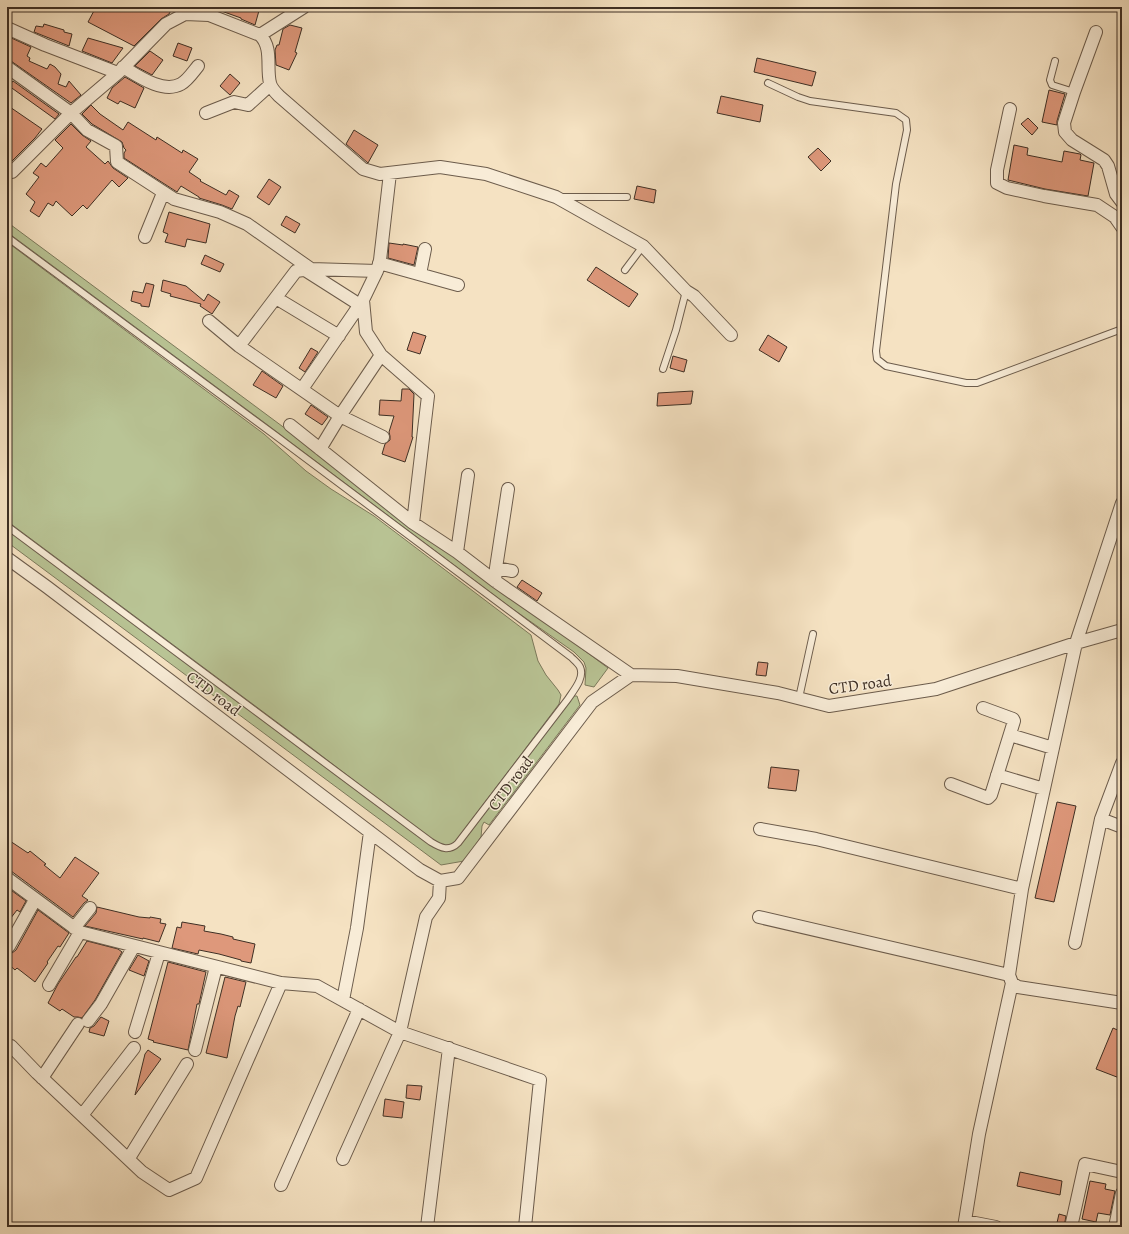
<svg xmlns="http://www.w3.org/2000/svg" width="1129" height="1234" viewBox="0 0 1129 1234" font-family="Alegreya,serif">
  <rect width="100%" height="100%" fill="#f5e2c2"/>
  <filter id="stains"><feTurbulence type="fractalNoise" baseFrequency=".005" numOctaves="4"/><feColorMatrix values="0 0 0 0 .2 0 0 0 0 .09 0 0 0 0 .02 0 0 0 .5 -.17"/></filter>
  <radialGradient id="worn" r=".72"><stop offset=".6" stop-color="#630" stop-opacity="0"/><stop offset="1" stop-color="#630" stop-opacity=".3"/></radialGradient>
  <path fill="#b9c495" stroke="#7c7a5c" d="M7,222L608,668L594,687L585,685L586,668L584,662L574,652L507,605L269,426L7,232Z
    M7,242L264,434L306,471L331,489L374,516L531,635L538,661L546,675L558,690L561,695L559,704L455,842C446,848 443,845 433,841L305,743L7,521Z
    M7,529L439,849L450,851L455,849L573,696H577L580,705L489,825L484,822L482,826L481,837L464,861L441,865L7,542Z"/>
  <path fill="#de987b" stroke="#3e2f24" d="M96,7H136L144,11L146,7H173L169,14L161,19L134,46L88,22Z
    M210,7H260L255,25L241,19V18Z
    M44,24L64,30V32L72,34L69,46L34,32L36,26L43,27Z
    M290,25L302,28L295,52L297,53L289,70L276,65L275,50L277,45H279L283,29Z
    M7,36L31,47L27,56L30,58L29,61L47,69L50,64L55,67L61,74L58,84L66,87L69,81L81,95L71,103L11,61L7,60Z
    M88,38L123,48L112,63L82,51Z
    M178,43L192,48L187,61L173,56Z
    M150,51L163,60L152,75L135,66Z
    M757,58L816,72L812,86L754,72Z
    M230,74L240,83L230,95L220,86Z
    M125,77L144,88L135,108L120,101L118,104L107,98L112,88Z
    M13,81L59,114L55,119L9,86Z
    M1049,90L1065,94L1057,121V125L1042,122Z
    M721,96L763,105L760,122L717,113Z
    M7,105L42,129L35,138L7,166Z
    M91,105L100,114L123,130L128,122L156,140L157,137L182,153L183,150L198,159L189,172L201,180L200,181L226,195L229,190L239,196L232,209L222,205L199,198V197L181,186L177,192L124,158V153L126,150L124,148L122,142L92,124L82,114Z
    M1028,118L1038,128L1032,135L1021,124Z
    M71,124L82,135L91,141L86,147L105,164L108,161L113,168L128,178L119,187L112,180L87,209L83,205L72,216L56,201L53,206L48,203L39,217L30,211L35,202L26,194L39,177L33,173L41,163L46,167L63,148L55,140Z
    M354,130L378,145L368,163L346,144Z
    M1014,145L1028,148L1027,155L1062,162L1064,151L1080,154L1081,155L1080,160L1094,163L1088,196L1045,189L1008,180Z
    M818,148L831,161L821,171L808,157Z
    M269,179L281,187L269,205L257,197Z
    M637,186L656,190L654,203L634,199Z
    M169,212L210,224L206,243L187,239L185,247L165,242L168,234L163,232Z
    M286,216L300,224L295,233L281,225Z
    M389,243L403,245V244L418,247L414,265L388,258Z
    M205,255L224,264L220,272L201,264Z
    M596,267L638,294L629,307L587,280Z
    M163,280L186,286L204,301L208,294L220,302L212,314L200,306L201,304L170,296L171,294L161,291Z
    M146,283L154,285L149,307L141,306V304L131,301L133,291L143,293Z
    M413,332L426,336L420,354L407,350Z
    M768,335L787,347L779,362L759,350Z
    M311,348L318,352L305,372L299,368Z
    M673,356L687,360L684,372L670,368Z
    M262,371L283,386L276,398L253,385Z
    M402,389H409L414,394L412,437H413L405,462L382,454L385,444L390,440V436L389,432L394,416L379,415L380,400L401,401Z
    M693,391L691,404L657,406L658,393Z
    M311,405L328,417L322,425L305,414Z
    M522,580L542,593L537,601L517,587Z
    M758,662L768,663L766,676L756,675Z
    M771,767L799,770L796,791L768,788Z
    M1057,802L1076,806L1054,902L1035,898Z
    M7,839L28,853L30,851L46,864L44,865L60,878L75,857L99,873L82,896L88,900L84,903L73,917L7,868Z
    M8,888L26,901L20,912L17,910L7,923Z
    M97,907L139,917L150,918V917L161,919L160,923L166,924L159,942L143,938V939L85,926L96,913Z
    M38,910L69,933L60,947L58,946L47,962L48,963L35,982L17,968L15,970L7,963V954L12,953L16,950Z
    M182,922L205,926L204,931L221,934L233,937V939L255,944L251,963L241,961V960L219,954L199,950L198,954L172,948L177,927L181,928Z
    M87,941L118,949L122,952L95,1000L82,1018L78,1017H74L62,1009L60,1011L48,1003L58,984L76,957H77Z
    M138,955L149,961L144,976L129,970Z
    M168,962L206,972L199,1004H197L188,1050L153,1042L154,1041L148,1039Z
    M225,977L246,982L240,1007L238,1006L235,1016L227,1058L206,1053Z
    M101,1017L109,1021L104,1036L89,1032L90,1028L94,1026Z
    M1113,1028L1122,1032V1079L1096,1069Z
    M148,1050L161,1059L135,1095L145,1054Z
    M407,1085L422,1086L420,1100L406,1098Z
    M385,1099L404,1102L402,1118L383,1116Z
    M1020,1172L1062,1181L1060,1195L1017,1186Z
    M1090,1181L1106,1184L1105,1189L1115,1191L1110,1215L1098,1213L1096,1222L1082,1219Z
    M1059,1214L1066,1216L1064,1227H1056Z"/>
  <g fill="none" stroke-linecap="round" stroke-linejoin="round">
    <defs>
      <path id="service" d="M1055,61L1050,80L1052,85L1074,92
        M768,83L798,97L810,101L896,113L906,120L907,130L896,184L876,351L877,359L886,366L966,383H977L1122,329
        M561,197H627
        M7,237L276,436L571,657C574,660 578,663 580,667C585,678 573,691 568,699L458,843C449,852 441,848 431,842L7,526
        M625,270L643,246
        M663,369L676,330L686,291
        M799,698L813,634"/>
      <path id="minor" d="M7,28L45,45L118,73
        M1096,32L1074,92L1064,123L1065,132L1072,140L1104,160L1108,166L1116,194L1122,202
        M260,35L304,7
        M7,67L71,113L87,130L116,146L117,162L174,199L220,212L247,224L311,269
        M123,67C138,76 163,94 181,84C188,80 193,72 198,66
        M1010,109L997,170V183L1007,188L1044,196L1097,205L1115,217L1122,227
        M206,113L234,102L248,105L270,85
        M12,172L71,113L118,73L166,24L185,14L209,15L260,35C273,48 266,67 270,83C271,88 276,93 279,96L363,169L380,174L440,167L486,174L556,197L643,246L686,291L694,296L731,335
        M145,237L163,193
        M379,263L458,285
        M305,270L360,305
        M377,271L380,260L390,173
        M420,274L425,249
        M276,298L339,336
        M209,321L239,346L340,416L383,437
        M239,346L296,271L311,269L377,271L363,300L366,332L381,355L428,396L413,523L457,552L495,581L631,675
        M302,389L363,300
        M290,425L413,523
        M320,449L340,416L381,355
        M457,552L468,475
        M7,558L47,587L420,870L440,881L458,878L592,702L631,675L677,676L778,693L829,706L936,689L1076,643L1122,630
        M496,568L512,571
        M495,581L496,568L508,489
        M1010,735L1053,748
        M997,775L1044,789
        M951,784L988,798L991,795L1014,721L1013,719L983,708
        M1101,819L1122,827
        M760,829L816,839L1022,889
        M7,878L80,932L281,983L317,986L400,1032L540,1080L525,1227
        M759,917L1009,975
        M74,928L90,908
        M1075,943L1101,819L1122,763
        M9,946L35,900
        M1012,983L1018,987L1122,1003
        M49,985L80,932
        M343,1000L357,928L370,832
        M88,1021L101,1004L134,946
        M135,1032L159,953
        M11,1046L37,1073L142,1172L169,1190L196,1178L281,983
        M195,1050L216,967
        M42,1078L78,1024
        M83,1114L134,1048
        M129,1158L187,1064
        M343,1159L400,1032L426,917L439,898L440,881
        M281,1185L359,1009
        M965,1221L996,1227
        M427,1227L449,1048
        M964,1227L979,1134L1012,983L1009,975L1022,889L1076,643L1122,503
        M1071,1227L1085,1164L1122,1172
        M1115,1227L1122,1193"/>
    </defs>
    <use href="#service" stroke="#6c5c4c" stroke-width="8"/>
    <use href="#minor" stroke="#6c5c4c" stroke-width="14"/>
    <use href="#service" stroke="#f8ecd7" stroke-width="6"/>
    <use href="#minor" stroke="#f8ecd7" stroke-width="12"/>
  </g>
  <g text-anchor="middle" stroke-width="3" stroke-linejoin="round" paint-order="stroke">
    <g font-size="16" fill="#3e2f24" stroke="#f8ecd7">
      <text transform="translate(860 684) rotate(-8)" y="6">CTD road</text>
      <text transform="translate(214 693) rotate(37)" y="6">CTD road</text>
      <text transform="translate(510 783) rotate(-53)" y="6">CTD road</text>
    </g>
  </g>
  <rect width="1129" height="1234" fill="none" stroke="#f5e2c2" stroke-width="24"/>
  <rect x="8" y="8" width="1113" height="1218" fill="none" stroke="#3e2f24" stroke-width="2"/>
  <rect x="12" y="12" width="1105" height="1210" fill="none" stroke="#3e2f24"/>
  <rect width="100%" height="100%" filter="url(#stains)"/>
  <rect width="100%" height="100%" fill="url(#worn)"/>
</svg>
